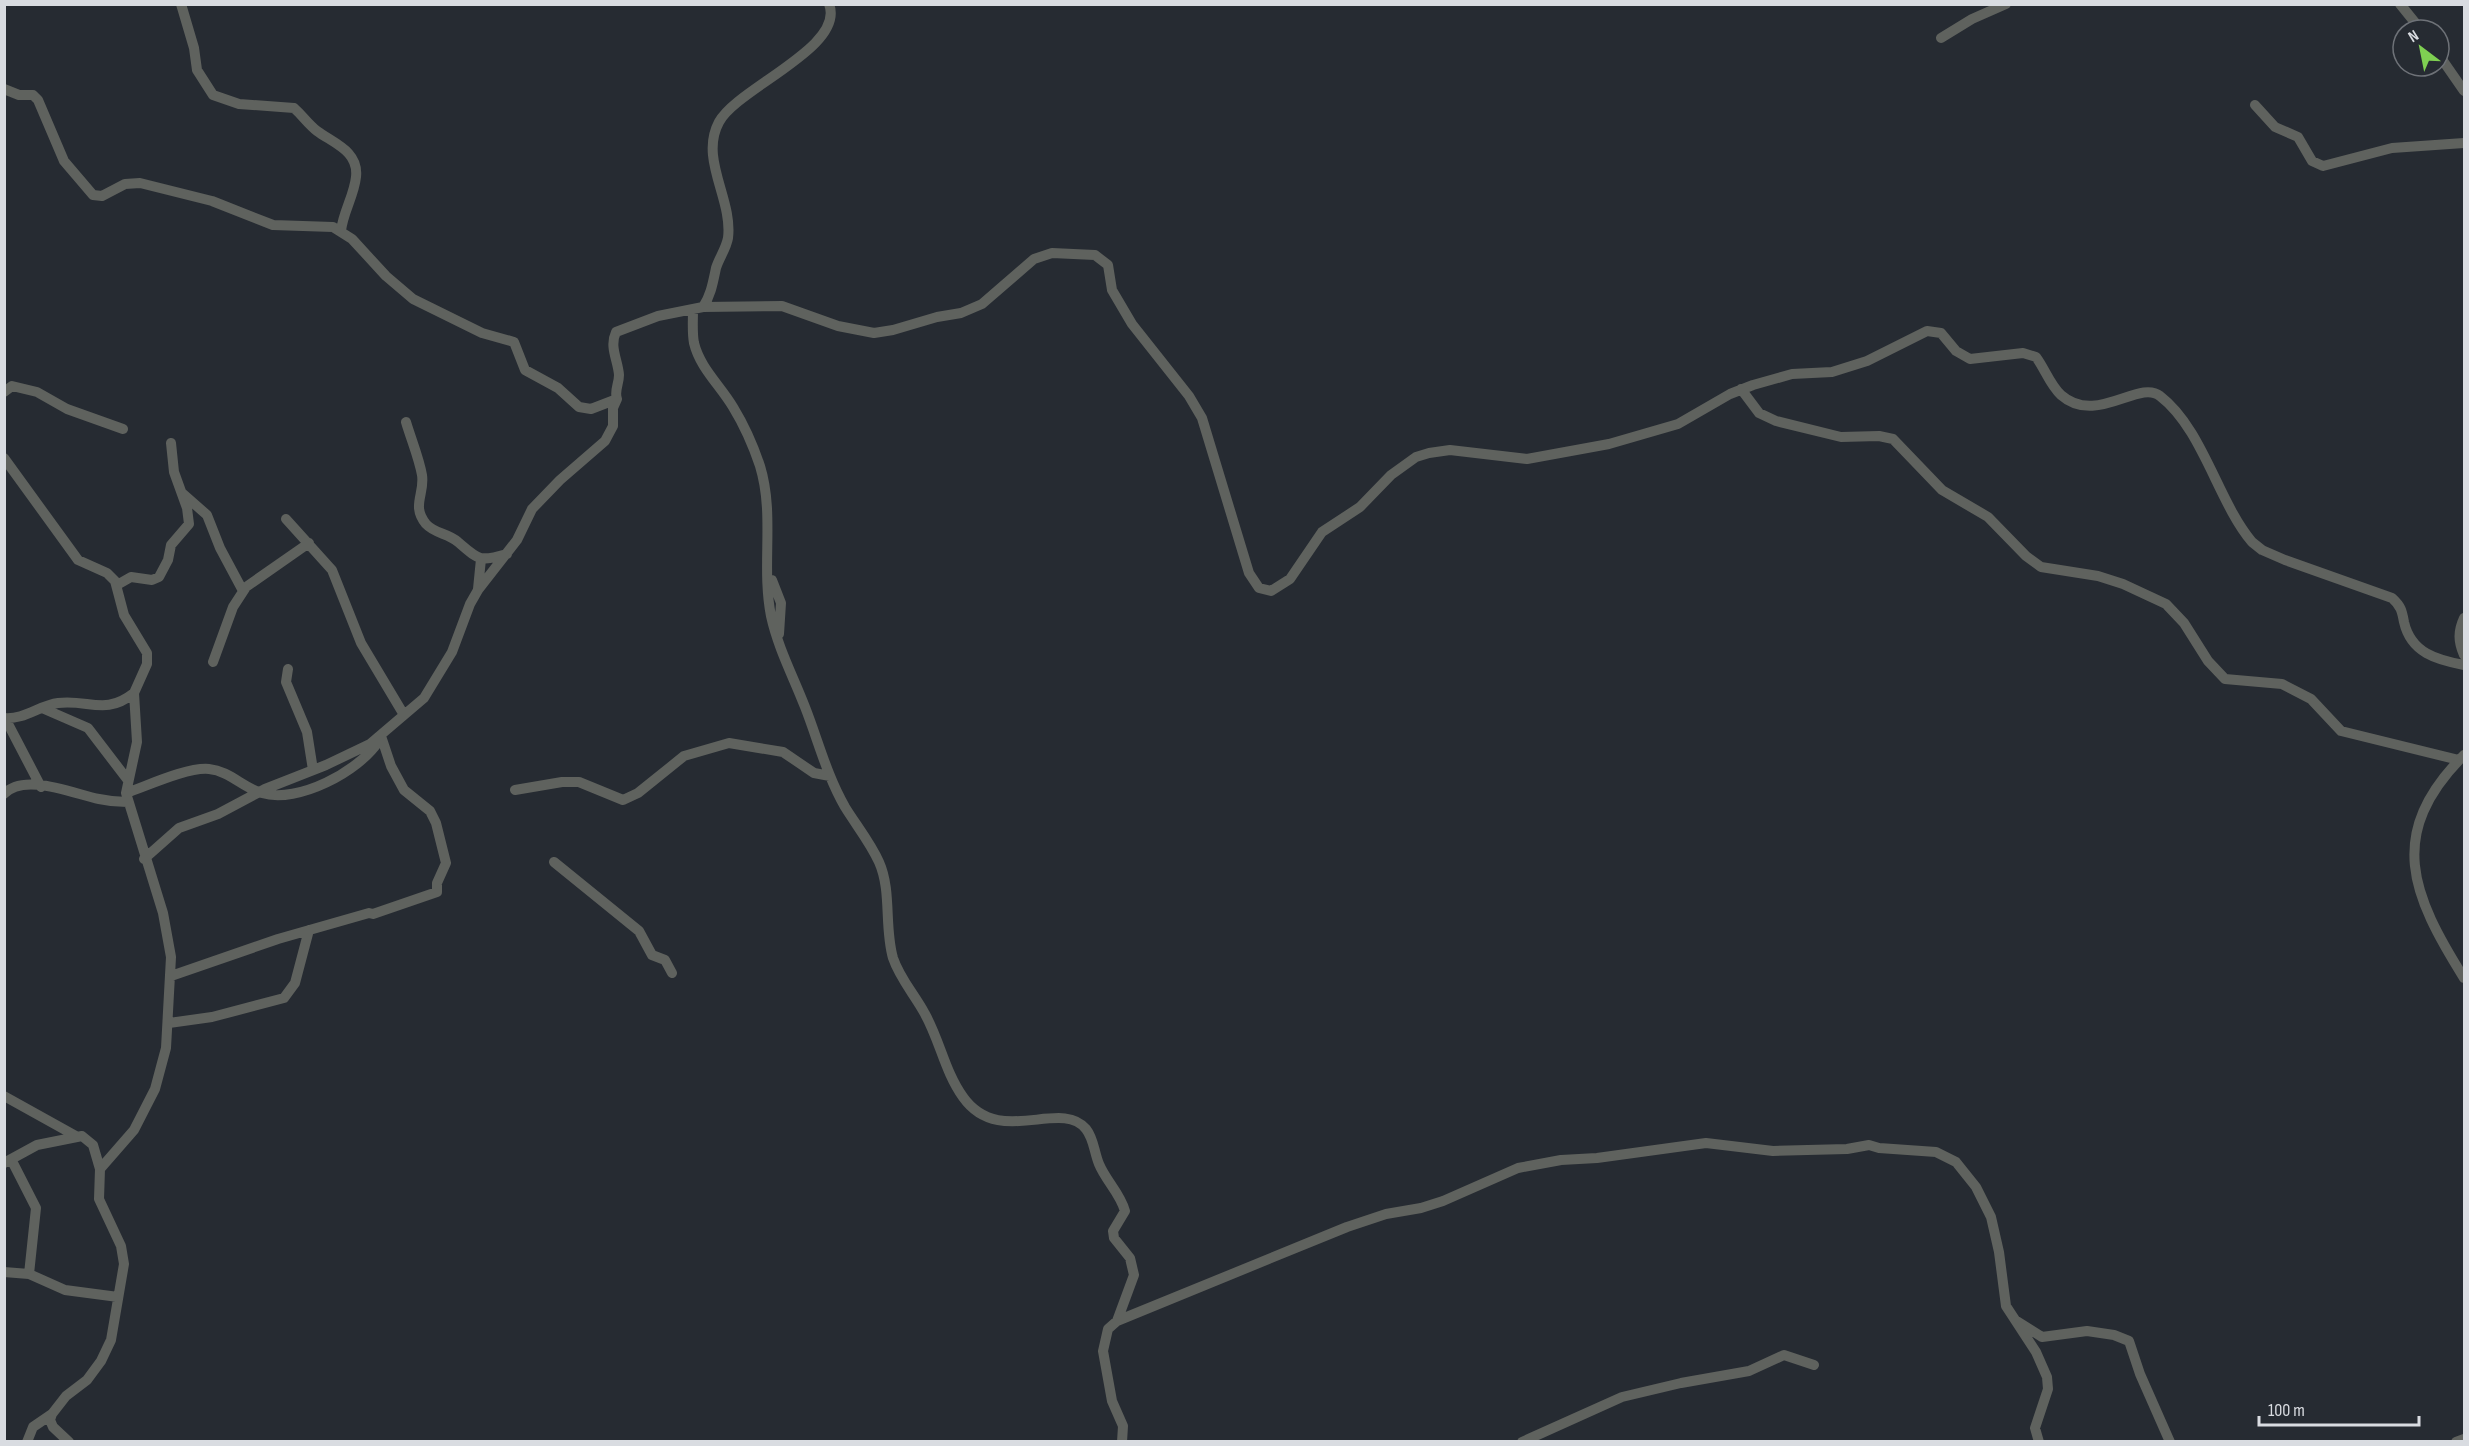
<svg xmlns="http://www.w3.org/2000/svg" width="2469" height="1446" viewBox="0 0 2469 1446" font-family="'Sofia Sans Condensed',sans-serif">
  <rect width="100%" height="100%" fill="#262b32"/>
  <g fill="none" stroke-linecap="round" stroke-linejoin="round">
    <path stroke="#5f625e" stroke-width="10" d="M181,4L194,48L197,70L213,95L239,104L294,108C302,115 308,124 317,131C333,143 359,151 356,177C354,196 343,212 341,231
      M2400,4L2421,30
      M1941,38L1972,19L2006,4
      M2439,55L2464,91
      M4,89L19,95H33L38,100L64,161L93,195L102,196L125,184L140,183L212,201L273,225L333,227L352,239L386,276L413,299L482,333L514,342L525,370L558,388L579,407L591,409L617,399
      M2255,105L2275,127L2298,137L2312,161L2323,166L2392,148L2464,143
      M703,307L782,306L838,326L874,333L893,330L937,317L961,313L982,304L1034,259L1052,253L1095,255L1108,265L1112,290L1132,324L1189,396L1202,418L1249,573L1259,588L1271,591L1290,579L1322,532L1360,507L1391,475L1416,457L1429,453L1450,450L1527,459L1609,444L1678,424L1730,394L1753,385L1792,374L1832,372L1867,361L1927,331L1941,333L1956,351L1970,359L2023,353L2036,357C2045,369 2050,385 2061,395C2096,426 2139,379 2160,396C2203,429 2218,502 2252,542L2262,550L2285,560L2392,598C2401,606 2402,611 2404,622C2411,653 2437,660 2464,665
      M693,310C693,321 692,333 694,343C700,368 720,385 733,407C744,425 753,445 760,466C775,515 761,566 771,616C778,648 793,676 805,707C818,740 827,776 845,807C856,825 870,842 879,862C892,891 884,927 893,958C900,979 915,995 925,1014C940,1041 945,1072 963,1097C999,1148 1061,1098 1086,1129C1094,1139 1094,1152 1099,1164C1106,1181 1120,1193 1125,1211L1113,1231L1114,1238L1130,1258L1134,1275L1117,1321
      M1741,389L1759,413L1776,421L1841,437L1879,436L1893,439L1942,490L1988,517L2026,556L2041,567L2098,576L2123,584L2166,604L2184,623L2208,661L2225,679L2282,684L2311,699L2341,731L2459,760
      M4,392L12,386L37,392L67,409L123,429
      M406,422C411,439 419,458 422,475C425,494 411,506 426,524C435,534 448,533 458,542C479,560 479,562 507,554
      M4,458L78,560L107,573L115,581L124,615L147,653V664L134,693L137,742L126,793L163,913L171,957L166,1048L155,1089L134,1130L100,1169L99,1199L121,1246L124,1264L111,1340L101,1361L87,1380L66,1396L52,1414L50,1420L53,1427L69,1442
      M182,493L207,515L220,548L243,591
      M286,519L332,570L361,643L404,715
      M772,580L781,603L779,634
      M117,585L131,577L152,580L159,577L168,560L171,545L189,524L187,508L174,472L171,443
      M478,589L481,559
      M2464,618C2458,631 2458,641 2464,655
      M213,662L233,607L246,587L309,543
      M288,669L286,682L307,732L313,770
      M42,708L88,728L127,779
      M4,718C24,720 40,705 58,703C89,699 105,716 134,693
      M5,718L41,787
      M2464,755C2385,834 2412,895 2464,978
      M515,790L562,782H579L623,800L638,793L684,756L729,743L783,752L814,773L830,776
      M126,793C147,786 187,767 209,769C230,771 243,788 262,793C298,804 359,771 378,742
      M4,794C24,772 74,794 99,799C108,801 118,802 127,802
      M144,859L179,828L218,814L265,789L326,765L370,744L424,698L452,652L470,604L478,590L517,540L532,509L560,480L605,441L613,426V408L617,399C614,391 619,384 619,375C618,360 609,347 616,332L658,316L703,307C711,295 713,282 716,268C719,258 726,249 728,238C733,199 699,159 719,122C737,88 846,47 829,4
      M554,862L639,931L652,955L665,960L672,973
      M171,976L278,939L369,913L373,914L437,892V883L446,863L436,823L430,811L404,790L391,766L381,736
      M169,1023L212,1017L284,998L295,983L309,930
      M4,1096L76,1136
      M11,1159L36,1208L29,1274
      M4,1163L37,1145L82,1136L93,1145L100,1169
      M4,1272L29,1274L65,1290L118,1297
      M2015,1320L2042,1337L2087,1331L2114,1335L2129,1341L2140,1374L2170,1442
      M27,1442L33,1427L52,1414
      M1122,1442L1123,1426L1112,1401L1103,1351L1108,1329L1117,1321L1347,1227L1386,1214L1421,1208L1443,1201L1518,1168L1561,1160L1597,1158L1706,1143L1773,1151L1847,1149L1869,1145L1879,1148L1936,1152L1956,1162L1976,1187L1991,1217L1999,1252L2006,1306L2036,1352L2047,1377L2048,1389L2035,1428L2039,1442
      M1522,1442L1622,1397L1681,1383L1749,1371L1784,1355L1814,1365
      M2456,1442L2464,1439"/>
  </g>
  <rect width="2469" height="1446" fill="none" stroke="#d9dce1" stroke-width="12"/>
  <g transform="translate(2421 48) rotate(328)"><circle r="28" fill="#262b32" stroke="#6e7278" stroke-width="1.5"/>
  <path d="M0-4.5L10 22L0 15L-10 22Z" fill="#7fd052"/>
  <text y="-9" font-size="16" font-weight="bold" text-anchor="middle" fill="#d9dce1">N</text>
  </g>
  <path d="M2259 1416v9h160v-9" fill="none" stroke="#d9dce1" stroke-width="3"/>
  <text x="2268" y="1416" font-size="18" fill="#d9dce1" stroke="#262b32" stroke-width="4.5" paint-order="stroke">100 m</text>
</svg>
